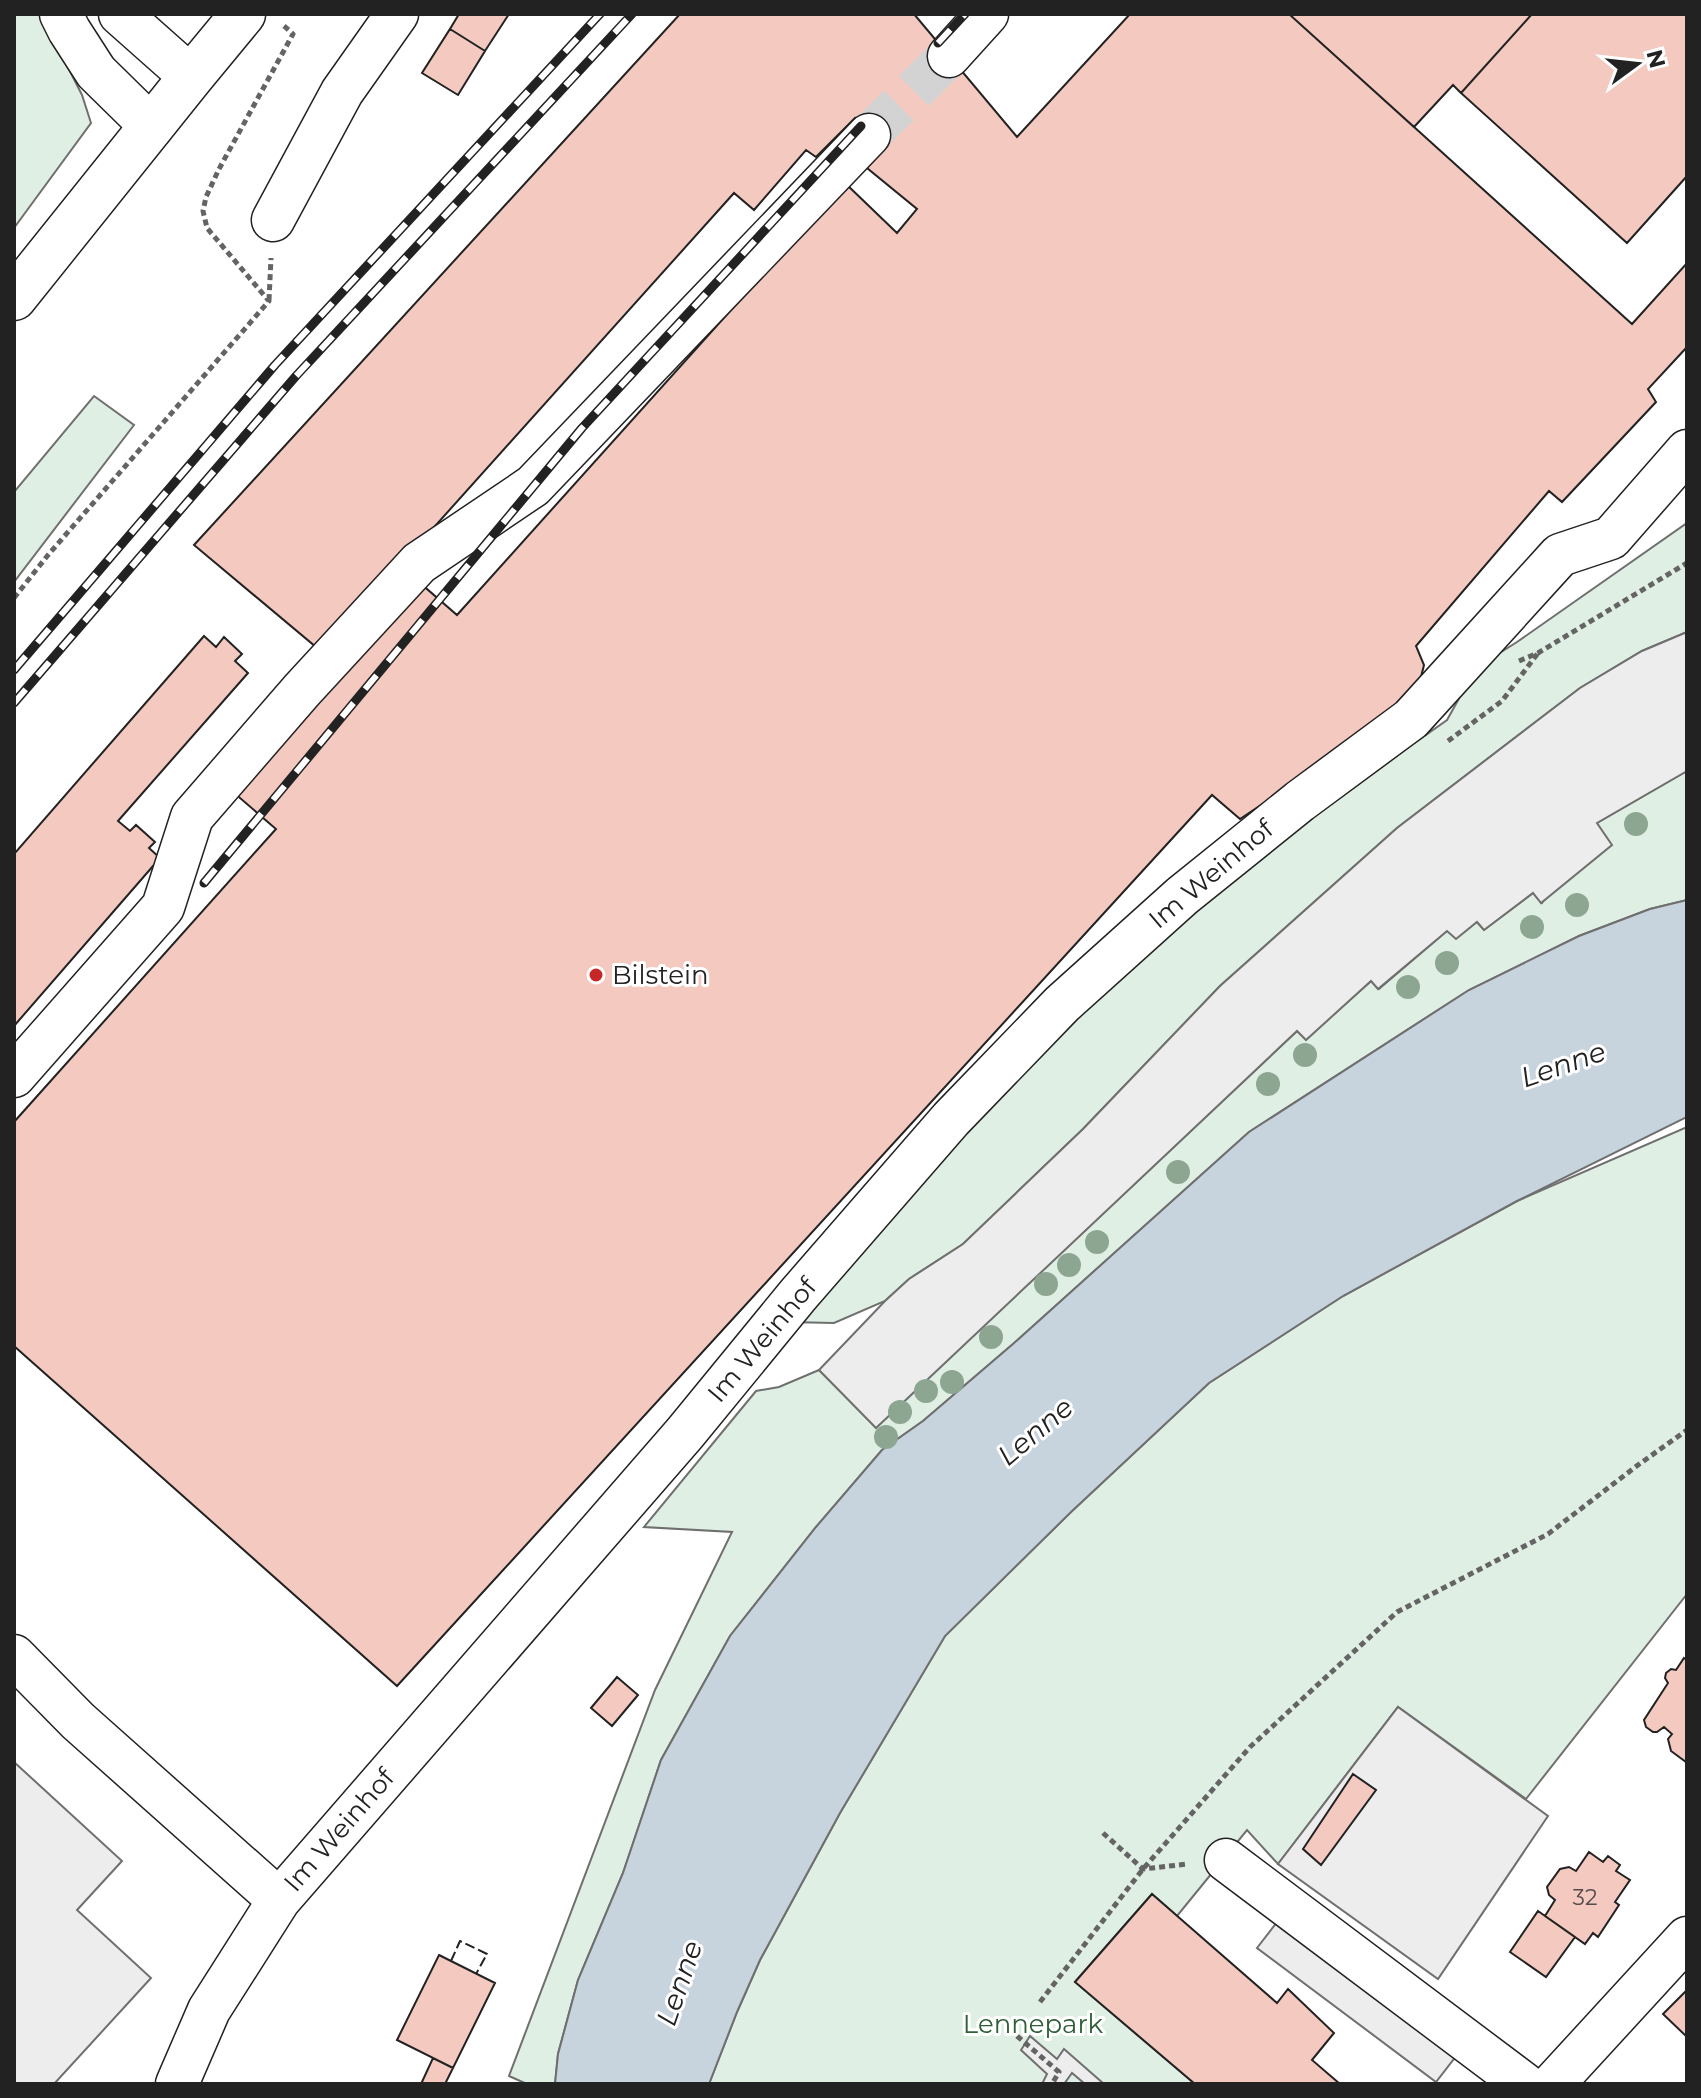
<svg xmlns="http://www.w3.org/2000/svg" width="1701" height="2098" viewBox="0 0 1701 2098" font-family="Montserrat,sans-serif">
  <rect width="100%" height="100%" fill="#fff"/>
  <path fill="#e0efe3" stroke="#6f6f6f" stroke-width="2" d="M14,14H41L82,95L91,123L14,228Z
    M94,396L134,425L14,582V492Z
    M1687,523V632L1642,651L1580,688L1397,828L1220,986L1083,1129L963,1244L909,1279L885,1301L834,1323L789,1322L1055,1033L1155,944L1307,819L1447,720L1476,668L1517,642Z
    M1687,771V900L1650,909L1579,936L1469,990L1249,1132L1013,1344L923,1421L882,1450L816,1527L730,1636L661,1760L623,1873L578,1980L558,2054L555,2084H527L509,2076L655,1690L732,1532L644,1527L756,1391L779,1387L819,1370L876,1427L1297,1031L1306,1039L1371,981L1379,989L1448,930L1477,922L1484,930L1533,893L1542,903L1597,823Z
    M1687,1127V1594L1526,1799L1398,1707L1278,1864L1247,1830L1177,1916L1152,1894L1075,1982L1195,2084H709L737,2012L760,1960L840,1813L945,1636L1071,1512L1209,1383L1343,1296L1517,1201Z"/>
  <path fill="#ededed" stroke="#6f6f6f" stroke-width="2" d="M1687,632V771L1597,823L1612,845L1541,903L1533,893L1484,930L1477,922L1456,939L1447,931L1378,989L1371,981L1306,1040L1297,1031L876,1428L819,1370L885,1301L909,1279L963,1244L1083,1129L1220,986L1397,828L1580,688L1642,651Z
    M1398,1707L1548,1816L1438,1979L1278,1864Z
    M14,1762L122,1861L77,1910L151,1978L54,2084H14Z
    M1288,1908L1467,2042L1436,2082L1257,1948Z
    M1030,2036L1057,2059L1064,2049L1104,2084H1085L1072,2073L1064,2084H1042L1047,2074L1021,2050Z"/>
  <path fill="#c7d3dd" stroke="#6f6f6f" stroke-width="2" d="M1687,900V1117L1517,1201L1343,1296L1209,1383L1071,1512L945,1636L840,1813L760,1960L737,2012L709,2084H555L558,2054L578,1980L623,1873L661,1760L730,1636L816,1527L882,1450L923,1421L1013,1344L1249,1132L1469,990L1579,936L1650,909Z"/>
  <path fill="#f3c9c0" stroke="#222" stroke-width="2" d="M459,14H509L485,51L450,29Z
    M680,14H914L1017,137L1130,14H1289L1632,324L1687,263V347L1648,389L1656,402L1562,502L1549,491L1416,646L1424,665L1417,693L1396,715L1240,819L1212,795L397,1686L14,1346V1122L276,829L233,792L420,583L457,615L845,183L897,233L917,209L867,168L879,148L855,118L816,157L806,150L754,210L734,193L322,652L194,545Z
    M1289,14H1532L1461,93L1453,85L1414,127Z
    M1532,14H1687V176L1627,243L1461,93Z
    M450,29L485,51L458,95L422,73Z
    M204,636L216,647L224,637L242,654L235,661L248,673L118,821L130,831L136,825L155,842L149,848L160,858L14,1026V854Z
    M1684,1658L1687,1660L1686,1762L1671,1751L1668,1739L1672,1734L1664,1727L1657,1732H1653L1646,1727L1644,1720L1668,1683L1665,1678L1666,1673L1671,1669L1676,1670Z
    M617,1677L638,1695L612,1726L591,1708Z
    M1353,1774L1376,1790L1321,1865L1303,1849Z
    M1589,1852L1603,1862L1608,1856L1620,1865L1616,1871L1630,1880L1615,1902L1619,1905L1598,1937L1593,1933L1585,1944L1545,1916L1555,1900L1549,1895L1547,1887L1560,1869L1569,1867L1576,1871Z
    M1152,1894L1277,2003L1288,1989L1334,2033L1312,2060L1340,2084H1195L1075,1982Z
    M1538,1911L1575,1937L1546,1977L1510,1952Z
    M439,1955L495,1983L453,2068L397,2040Z
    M1687,1990V2037L1663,2014Z
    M433,2058L453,2068L445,2084H421Z"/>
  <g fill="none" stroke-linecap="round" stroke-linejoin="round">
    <path stroke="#d3d3d3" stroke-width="42" stroke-dasharray="42 21" stroke-linecap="butt" d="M869,135L949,56"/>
    <defs>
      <path id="minor" d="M61,14L69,30L96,72L152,127
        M120,14L191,77
        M949,56L987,14
        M273,220L342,92L397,14
        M14,1076L163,907L192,817L302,690L419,563L533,486L869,135
        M14,1656L78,1721L279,1900
        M1226,1860L1524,2084
        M177,2084L209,2010L279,1900L685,1433L798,1295L951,1119L1062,1004L1182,896L1300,801L1411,719L1560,555L1611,538L1687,451
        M1553,2084L1687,1938"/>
      <path id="major" d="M14,298L191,77L243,14"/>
    </defs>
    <use href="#minor" stroke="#222" stroke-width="45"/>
    <use href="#major" stroke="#222" stroke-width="47"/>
    <path stroke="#646464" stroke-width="5" stroke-dasharray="6 4" stroke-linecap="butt" d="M269,300L271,258
      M14,598L48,555L269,301L207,228L203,211L206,197L219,169L293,34L282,24
      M1519,661L1538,653L1687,563
      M1448,741L1502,701L1538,653
      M1103,1833L1143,1869L1188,1864
      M1040,2002L1143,1869L1250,1747L1397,1612L1548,1534L1638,1465L1687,1430
      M1017,2036L1059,2072L1052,2084"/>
    <use href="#minor" stroke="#fff" stroke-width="42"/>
    <use href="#major" stroke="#fff" stroke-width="44"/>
    <defs>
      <path id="rail" d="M938,43L965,14
        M14,670L275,365L600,14
        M14,703L296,376L632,14
        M204,883L582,428L861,126"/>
    </defs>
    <use href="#rail" stroke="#222" stroke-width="9"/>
    <use href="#rail" stroke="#fff" stroke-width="6" stroke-dasharray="18" stroke-linecap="butt"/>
    <path stroke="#222" stroke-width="2" stroke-dasharray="10 4" stroke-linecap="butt" d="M451,1961L460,1941L487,1954L476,1974"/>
  </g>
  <g fill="#8da692">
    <circle cx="1636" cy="824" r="12"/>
    <circle cx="1577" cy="905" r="12"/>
    <circle cx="1532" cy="927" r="12"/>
    <circle cx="1447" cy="963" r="12"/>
    <circle cx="1408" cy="987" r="12"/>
    <circle cx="1305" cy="1055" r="12"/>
    <circle cx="1268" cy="1084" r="12"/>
    <circle cx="1178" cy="1172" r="12"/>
    <circle cx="1097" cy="1242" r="12"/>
    <circle cx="1069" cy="1265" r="12"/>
    <circle cx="1046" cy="1284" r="12"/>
    <circle cx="991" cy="1337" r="12"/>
    <circle cx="952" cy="1382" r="12"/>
    <circle cx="926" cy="1391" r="12"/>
    <circle cx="900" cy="1412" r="12"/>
    <circle cx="886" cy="1437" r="12"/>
  </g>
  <circle fill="#c62828" stroke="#fff" stroke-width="3" cx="596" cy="975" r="8"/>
  <g text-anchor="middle" stroke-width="6" stroke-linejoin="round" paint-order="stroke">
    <g font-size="22" fill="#564c4a">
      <text x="1585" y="1905">32</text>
    </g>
    <g font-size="26" fill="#222" stroke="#fff">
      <text transform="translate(1211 874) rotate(-40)" y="9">Im Weinhof</text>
      <text transform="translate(762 1340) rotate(-50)" y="9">Im Weinhof</text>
      <text transform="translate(339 1830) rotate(-49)" y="9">Im Weinhof</text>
    </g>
    <g font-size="26" fill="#222" stroke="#fff" text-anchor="start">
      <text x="612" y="984">Bilstein</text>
    </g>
    <g font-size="26" fill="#2f5e38" stroke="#fff">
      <text x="1033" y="2033">Lennepark</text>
    </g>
    <g font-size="28" font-style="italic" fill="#222" stroke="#fff">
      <text transform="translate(1563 1064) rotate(-19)" y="10">Lenne</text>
      <text transform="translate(1035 1431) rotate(-40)" y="10">Lenne</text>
      <text transform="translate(679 1983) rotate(-71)" y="10">Lenne</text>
    </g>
  </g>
  <rect width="1701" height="2098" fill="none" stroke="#222222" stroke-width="32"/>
  <g transform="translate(1637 64) rotate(75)" stroke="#ffffff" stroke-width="6" paint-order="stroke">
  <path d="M0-6L14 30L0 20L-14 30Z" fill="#222222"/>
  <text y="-12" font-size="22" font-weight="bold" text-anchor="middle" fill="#222222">N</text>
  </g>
</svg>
